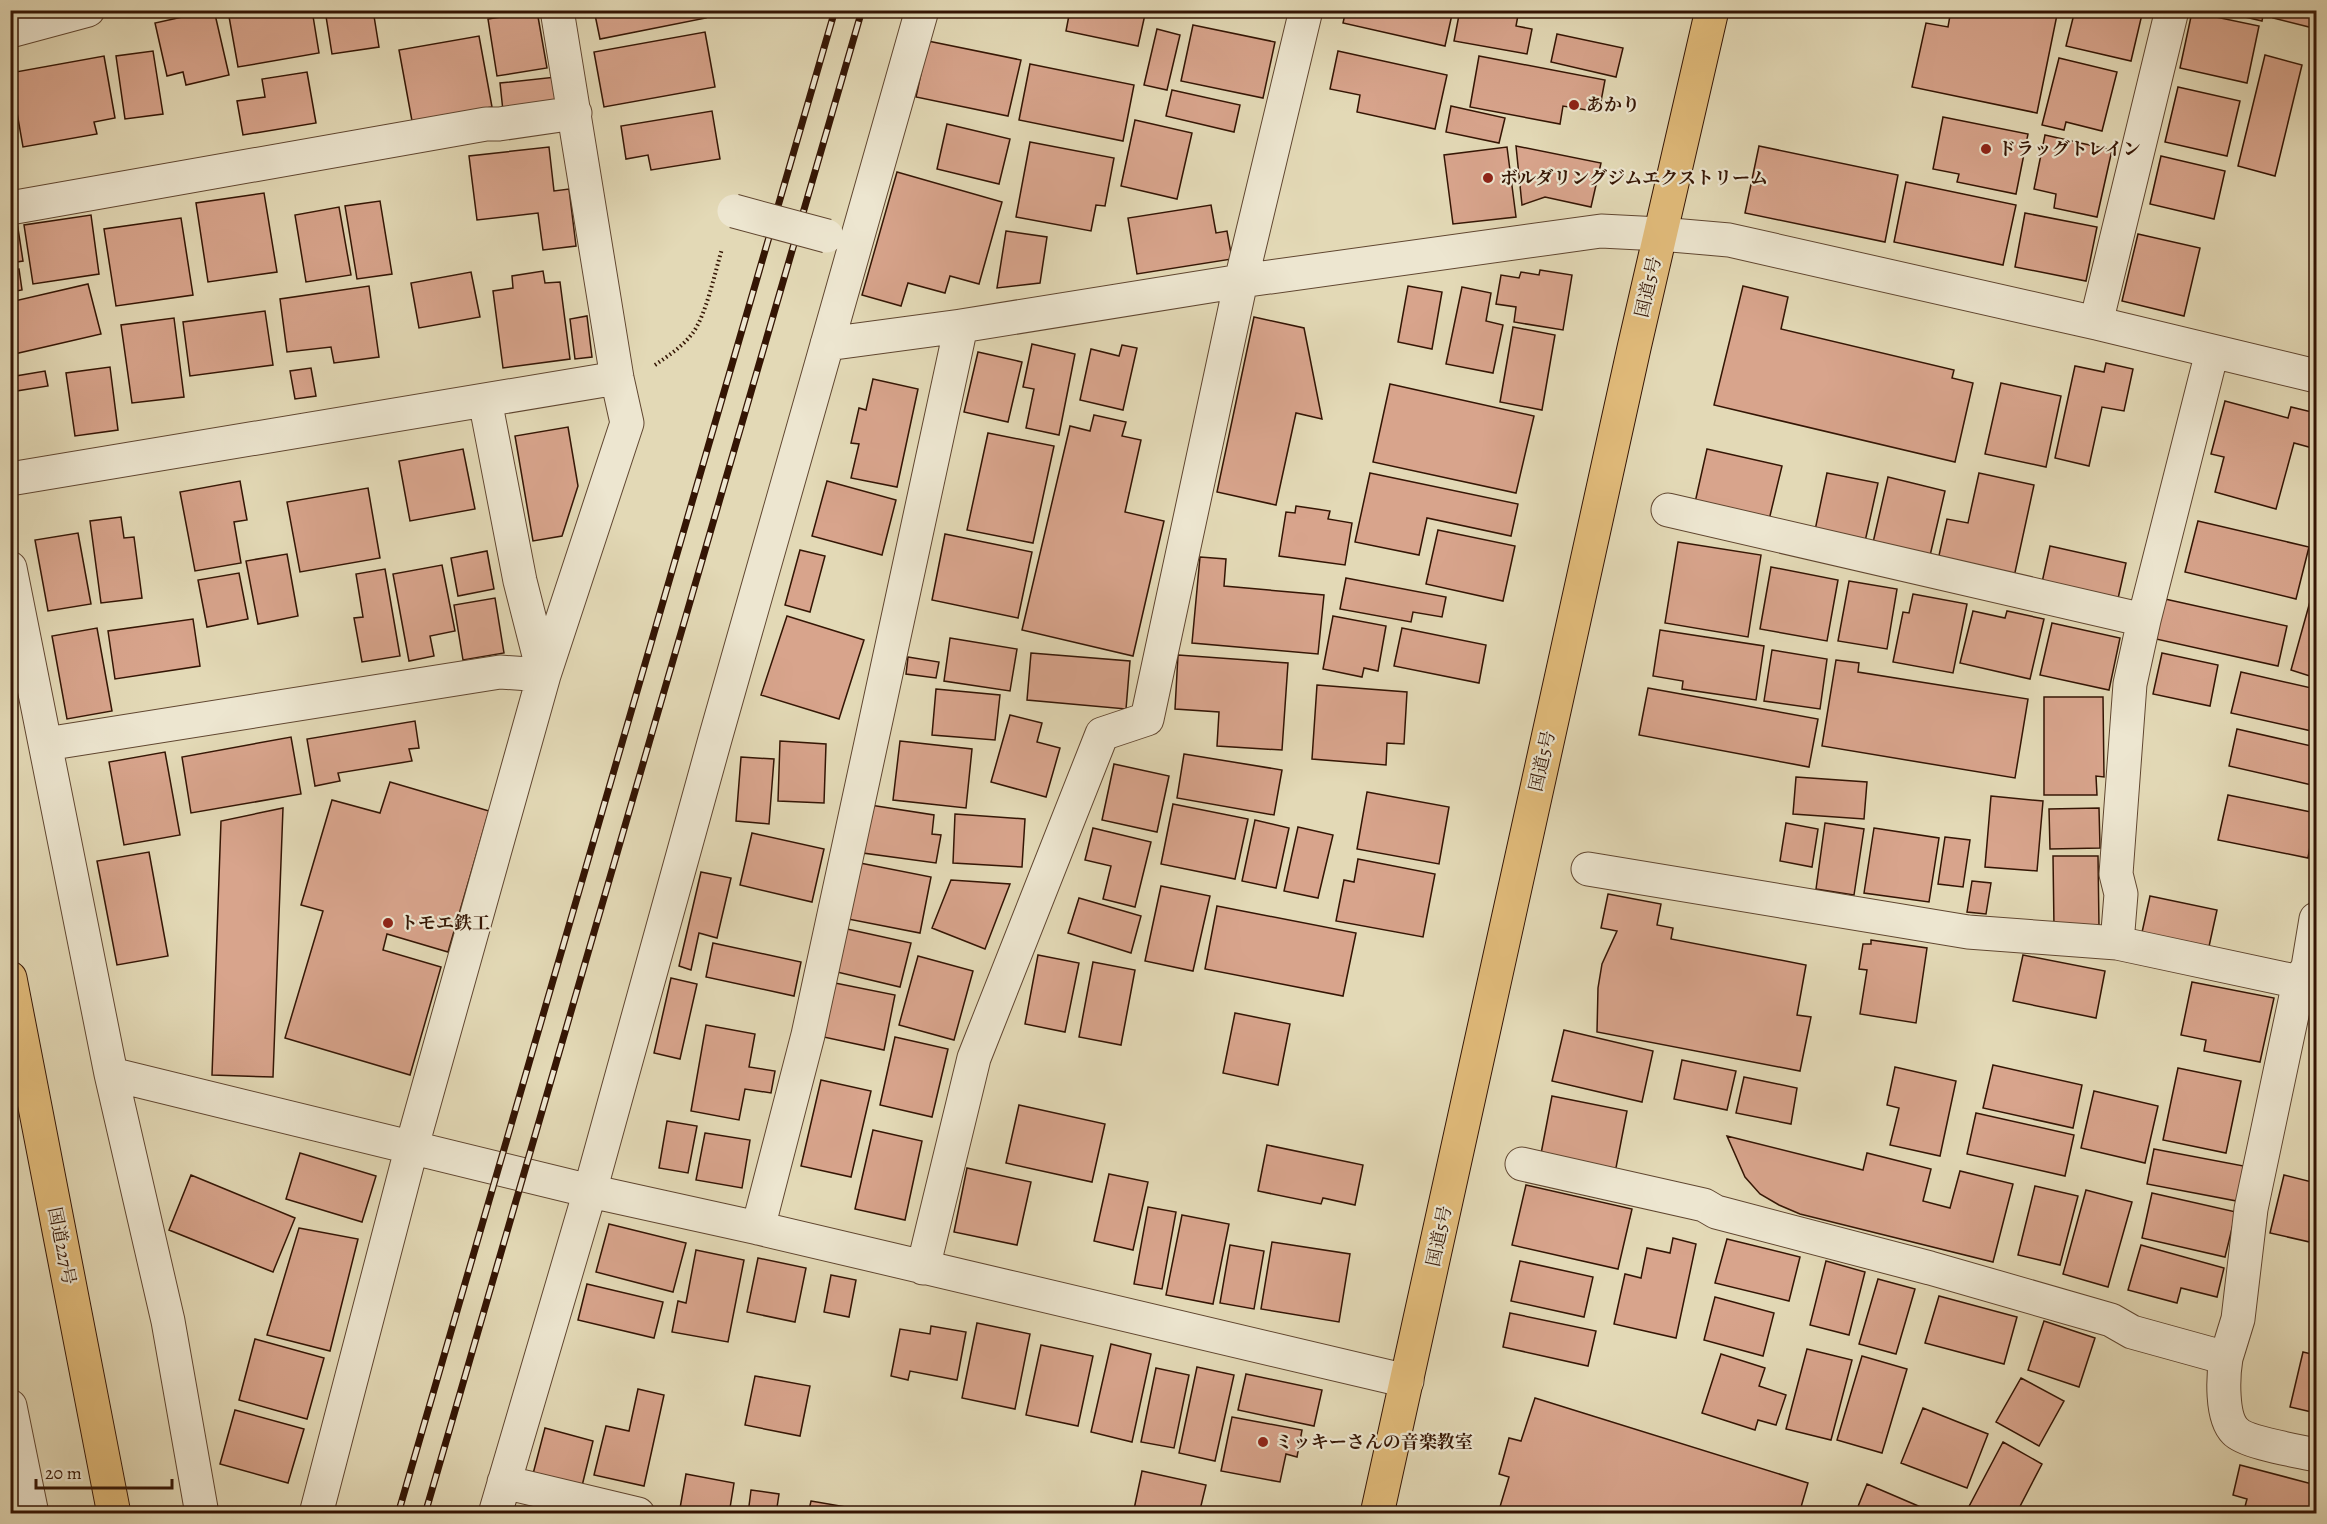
<svg xmlns="http://www.w3.org/2000/svg" width="2327" height="1524" viewBox="0 0 2327 1524" font-family="Alegreya,'Noto Serif JP',serif">
  <rect width="100%" height="100%" fill="#e3d9b6"/>
  <filter id="stains"><feTurbulence type="fractalNoise" baseFrequency=".00333" numOctaves="4"/><feColorMatrix values="0 0 0 0 .2 0 0 0 0 .09 0 0 0 0 .02 0 0 0 .5 -.17"/></filter>
  <radialGradient id="worn" r=".72"><stop offset=".6" stop-color="#630" stop-opacity="0"/><stop offset="1" stop-color="#630" stop-opacity=".3"/></radialGradient>
  <path fill="#d8a48c" stroke="#341504" stroke-width="1.5" d="M214,10L229,75L186,85L183,72L167,76L155,23Z
    M312,10L319,53L238,67L228,11Z
    M325,10H373L379,47L332,54Z
    M417,10H459L418,17Z
    M594,10H705L706,18L600,39Z
    M1070,10H1146L1138,46L1066,31Z
    M1346,10H1453L1445,46L1343,23Z
    M1471,10H1519L1516,26L1532,29L1527,54L1454,41L1459,15L1470,16Z
    M1951,10H2058L2037,113L1912,87L1926,23L1948,27Z
    M2075,10H2143L2131,61L2066,46Z
    M2216,10H2264L2262,21Z
    M2275,10H2316L2313,28L2273,18Z
    M537,11L547,68L497,76L488,19Z
    M2192,12L2259,26L2247,83L2180,68Z
    M1193,25L1275,42L1263,98L1181,81Z
    M1157,29L1180,35L1167,90L1144,85Z
    M705,32L715,87L604,107L594,52Z
    M1557,34L1623,48L1616,77L1551,62Z
    M479,36L492,107L412,121L399,50Z
    M928,41L1021,60L1008,116L916,97Z
    M153,51L163,114L125,119L116,56Z
    M1338,51L1447,75L1435,129L1357,112L1360,95L1330,89Z
    M2265,55L2302,65L2275,176L2238,166Z
    M104,56L115,118L94,122L97,134L23,147L10,73Z
    M1479,56L1605,80L1599,112L1563,106L1560,124L1470,107Z
    M2059,58L2117,72L2102,131L2066,122L2064,130L2042,125Z
    M1030,64L1134,85L1123,141L1019,120Z
    M307,72L316,123L243,135L237,101L265,97L262,79Z
    M556,77L559,104L503,111L500,83Z
    M2178,87L2240,101L2227,156L2165,142Z
    M1172,90L1240,105L1234,132L1166,116Z
    M1451,106L1505,118L1499,143L1446,132Z
    M712,111L720,159L651,170L648,155L626,159L621,126Z
    M1943,117L2028,134L2016,194L1957,182L1959,174L1933,169Z
    M1135,120L1192,133L1177,199L1121,186Z
    M947,124L1010,139L999,184L937,169Z
    M2045,135L2112,150L2097,217L2054,208L2056,194L2034,189Z
    M1030,142L1114,158L1105,206L1096,205L1091,231L1016,217Z
    M1516,146L1601,163L1591,207L1545,197L1522,205Z
    M1759,146L1898,175L1885,242L1745,213Z
    M549,147L554,191L569,189L576,246L543,250L538,213L477,220L469,156Z
    M1507,147L1516,217L1453,224L1444,155Z
    M2161,156L2225,171L2214,219L2150,204Z
    M897,172L1002,202L979,284L950,276L945,293L908,283L901,306L862,295Z
    M1906,182L2016,205L2003,265L1894,242Z
    M264,193L277,272L208,282L196,203Z
    M380,201L392,274L357,279L345,206Z
    M1211,205L1216,233L1227,231L1232,259L1137,274L1128,218Z
    M339,207L351,275L306,282L295,215Z
    M2025,213L2097,227L2086,281L2015,267Z
    M91,215L99,274L33,284L24,225Z
    M181,218L193,295L116,306L104,229Z
    M17,222L23,261L10,263V223Z
    M1006,231L1047,237L1040,283L997,288Z
    M2138,234L2200,248L2184,316L2122,301Z
    M19,269L22,290L10,292V270Z
    M1540,270L1572,275L1563,330L1514,322L1516,307L1496,304L1501,275L1519,278L1521,272L1539,275Z
    M543,271L545,283L560,282L570,359L503,368L493,291L513,288L512,276Z
    M471,272L480,317L419,328L411,283Z
    M88,284L101,334L10,355V302Z
    M369,286L379,357L334,363L331,347L287,352L280,299Z
    M1408,286L1442,292L1432,349L1398,342Z
    M1743,286L1788,297L1781,329L1954,370L1952,378L1973,383L1955,462L1714,405Z
    M1462,287L1491,293L1486,321L1503,325L1493,373L1446,364Z
    M265,311L273,365L190,376L183,322Z
    M587,316L592,357L575,359L570,319Z
    M1254,317L1304,328L1322,419L1296,413L1276,505L1217,492Z
    M174,318L184,397L132,403L121,325Z
    M1513,327L1555,335L1542,410L1500,402Z
    M1032,344L1075,354L1059,435L1026,428L1034,389L1023,387Z
    M1122,345L1137,348L1123,410L1080,400L1091,349L1119,356Z
    M978,352L1022,362L1008,422L964,412Z
    M2106,363L2133,369L2124,411L2102,407L2089,466L2055,458L2075,366L2104,372Z
    M110,367L118,430L75,436L66,373Z
    M311,368L316,396L295,399L290,371Z
    M45,371L48,386L10,392V377Z
    M873,379L918,389L897,487L851,478L859,444L851,443L859,408L866,410Z
    M2001,383L2061,396L2046,467L1985,454Z
    M1390,384L1534,416L1516,493L1373,462Z
    M2225,401L2288,418L2291,407L2316,413V449L2294,443L2276,509L2215,492L2224,457L2211,454Z
    M1094,415L1126,422L1122,436L1141,440L1125,512L1164,521L1133,656L1022,630L1070,426L1090,431Z
    M568,427L578,486L562,536L533,541L515,436Z
    M988,433L1054,446L1033,543L967,530Z
    M463,449L475,509L410,521L399,461Z
    M1707,449L1782,466L1768,524L1694,507Z
    M1370,473L1518,504L1511,536L1427,518L1419,555L1355,542Z
    M1827,473L1878,483L1864,546L1814,535Z
    M1979,473L2034,485L2014,577L1938,560L1947,519L1968,523Z
    M1888,477L1945,491L1929,560L1872,547Z
    M240,481L247,520L234,522L241,563L195,571L180,492Z
    M827,481L896,500L882,555L812,536Z
    M368,488L380,558L300,572L287,502Z
    M1296,506L1330,511L1328,519L1352,523L1345,565L1279,556L1286,512L1295,513Z
    M121,517L124,538L134,537L142,598L101,603L90,521Z
    M2198,521L2309,547L2296,599L2185,572Z
    M1438,530L1515,546L1503,601L1426,584Z
    M78,533L91,604L48,611L35,540Z
    M945,534L1032,552L1018,618L932,600Z
    M1678,542L1761,555L1748,637L1665,623Z
    M2050,546L2126,563L2117,603L2041,587Z
    M800,550L825,556L810,612L785,605Z
    M487,551L494,589L458,596L451,558Z
    M287,554L298,616L258,624L246,561Z
    M1200,557L1226,559L1224,586L1324,595L1318,654L1192,643Z
    M442,565L455,631L430,636L434,656L409,661L393,574Z
    M1771,567L1838,580L1827,641L1760,629Z
    M385,569L400,656L362,662L354,618L363,617L356,574Z
    M239,573L248,619L207,627L198,580Z
    M1346,578L1446,597L1442,617L1413,612L1411,622L1340,609Z
    M2316,580V678L2291,670Z
    M1849,581L1897,589L1887,649L1838,641Z
    M1913,594L1967,604L1953,673L1893,662L1903,612L1909,613Z
    M495,598L504,653L463,660L454,605Z
    M2165,599L2287,626L2278,666L2156,639Z
    M1973,611L2005,618L2007,611L2044,619L2030,679L1960,663Z
    M787,616L864,640L839,719L761,695Z
    M1333,616L1386,626L1378,671L1364,668L1362,677L1323,669Z
    M193,619L200,666L115,679L108,631Z
    M2052,623L2120,638L2109,690L2040,675Z
    M97,628L112,711L67,719L52,636Z
    M1402,628L1486,645L1479,683L1394,666Z
    M1660,630L1764,646L1756,700L1682,689L1683,681L1653,676Z
    M950,638L1017,649L1010,691L944,681Z
    M1772,650L1827,659L1820,709L1764,701Z
    M1031,653L1130,661L1126,709L1027,700Z
    M2162,653L2218,665L2210,706L2153,694Z
    M1178,655L1288,663L1282,750L1217,746L1219,712L1175,709Z
    M908,657L939,662L936,678L906,674Z
    M1836,660L1859,663L1858,672L2028,699L2015,778L1822,746Z
    M2241,672L2316,689V732L2231,713Z
    M1317,685L1407,692L1404,744L1387,743L1386,765L1312,759Z
    M1648,688L1818,719L1809,767L1639,735Z
    M936,689L1000,695L995,740L932,735Z
    M2044,697H2103L2104,777L2096,776L2097,795H2044Z
    M1010,715L1042,723L1037,742L1060,748L1046,797L991,782Z
    M415,721L419,748L409,749L412,761L338,773L340,781L315,786L307,739Z
    M2237,729L2316,747V786L2229,766Z
    M291,737L301,794L191,813L182,757Z
    M780,741L826,744L824,803L778,801Z
    M900,741L972,749L966,808L893,800Z
    M165,752L180,835L124,845L109,762Z
    M1184,754L1282,770L1274,815L1177,798Z
    M741,757L774,759L769,824L736,821Z
    M1114,764L1169,776L1157,832L1102,820Z
    M1796,777L1867,782L1864,819L1793,814Z
    M390,782L489,811L448,952L387,934L383,950L441,967L410,1075L285,1038L323,911L301,905L332,800L380,813Z
    M1367,792L1449,807L1439,864L1357,849Z
    M2228,795L2316,813L2308,858L2218,840Z
    M1991,796L2043,801L2037,871L1985,867Z
    M1173,804L1248,819L1235,879L1161,864Z
    M870,805L934,815L932,834L941,835L936,863L863,853Z
    M283,808L273,1077L212,1075L221,821Z
    M2099,808L2100,848L2050,849L2049,809Z
    M955,814L1025,819L1022,867L953,863Z
    M1255,820L1289,828L1276,888L1242,881Z
    M1786,823L1818,829L1812,867L1780,861Z
    M1825,823L1864,829L1854,895L1816,889Z
    M1298,827L1333,835L1318,898L1284,891Z
    M1093,828L1151,842L1135,907L1103,899L1111,866L1085,860Z
    M1874,828L1939,838L1929,902L1864,893Z
    M752,833L824,849L812,902L740,885Z
    M1945,837L1970,840L1963,887L1938,884Z
    M149,852L168,956L117,965L97,861Z
    M2053,856H2098L2099,927L2054,928Z
    M1358,859L1435,874L1423,937L1336,921L1344,880L1354,882Z
    M860,863L931,877L920,933L848,919Z
    M701,872L731,878L717,938L699,933L691,970L679,966Z
    M951,880L1010,884L985,949L932,928Z
    M1972,881L1991,883L1986,914L1967,912Z
    M1161,886L1210,896L1193,971L1145,961Z
    M1608,894L1661,904L1657,925L1673,928L1671,939L1806,965L1797,1015L1811,1017L1800,1071L1597,1032L1598,988L1602,964L1617,931L1601,928Z
    M2150,896L2217,910L2208,951L2141,937Z
    M1079,898L1141,916L1131,953L1068,933Z
    M1217,906L1356,933L1343,996L1205,969Z
    M847,929L911,943L900,987L837,972Z
    M1871,940L1927,948L1916,1023L1860,1014L1867,970L1859,969L1863,944H1871Z
    M713,943L801,962L794,996L706,977Z
    M1038,955L1079,963L1065,1032L1025,1024Z
    M2023,955L2105,971L2096,1018L2013,1001Z
    M918,956L973,971L954,1040L899,1025Z
    M1093,962L1135,970L1121,1045L1079,1037Z
    M671,978L697,984L680,1059L654,1053Z
    M830,982L895,995L884,1050L819,1036Z
    M2192,982L2274,998L2260,1062L2204,1051L2206,1040L2181,1035Z
    M1235,1013L1290,1024L1278,1085L1223,1073Z
    M706,1025L755,1034L749,1067L775,1071L771,1093L745,1089L739,1120L691,1111Z
    M1564,1030L1653,1051L1642,1102L1552,1081Z
    M895,1037L948,1049L932,1117L880,1105Z
    M1682,1060L1736,1071L1727,1110L1674,1099Z
    M1993,1065L2082,1085L2073,1128L1983,1108Z
    M1895,1067L1956,1081L1940,1156L1890,1145L1899,1108L1887,1105Z
    M2178,1068L2241,1081L2226,1153L2163,1140Z
    M1744,1077L1797,1088L1791,1124L1736,1113Z
    M821,1080L871,1091L851,1177L801,1166Z
    M2094,1091L2158,1106L2145,1163L2081,1148Z
    M1552,1096L1627,1111L1615,1173L1540,1159Z
    M1019,1105L1105,1124L1092,1182L1006,1163Z
    M1976,1113L2074,1135L2065,1176L1967,1154Z
    M667,1121L697,1126L688,1173L659,1168Z
    M873,1130L922,1141L905,1220L855,1209Z
    M705,1133L750,1140L742,1188L696,1180Z
    M1727,1136L1863,1170L1867,1153L1931,1169L1923,1201L1950,1208L1960,1171L2013,1184L1993,1262L1800,1214L1779,1205L1760,1194L1745,1177Z
    M1267,1145L1363,1165L1355,1205L1323,1198L1321,1204L1258,1191Z
    M2154,1149L2249,1167L2242,1202L2147,1184Z
    M300,1153L376,1176L362,1222L286,1199Z
    M967,1168L1031,1182L1017,1245L954,1232Z
    M1109,1174L1148,1182L1133,1250L1094,1241Z
    M191,1175L295,1218L273,1272L169,1230Z
    M2284,1175L2316,1183V1231L2314,1243L2270,1233Z
    M1526,1185L1632,1209L1618,1269L1512,1245Z
    M2035,1186L2078,1196L2060,1265L2018,1255Z
    M2086,1190L2132,1202L2108,1287L2063,1274Z
    M2152,1193L2236,1212L2225,1257L2142,1238Z
    M1148,1207L1176,1212L1162,1289L1134,1284Z
    M1182,1215L1229,1224L1213,1304L1166,1295Z
    M609,1224L686,1243L673,1292L596,1272Z
    M299,1228L358,1239L330,1351L267,1335Z
    M1673,1238L1696,1244L1676,1338L1614,1324L1625,1274L1641,1278L1647,1248L1670,1253Z
    M1727,1239L1800,1257L1789,1301L1715,1283Z
    M1272,1242L1350,1254L1339,1322L1261,1309Z
    M1230,1245L1264,1251L1254,1309L1220,1303Z
    M2141,1245L2224,1268L2217,1297L2181,1288L2177,1303L2128,1290Z
    M696,1250L744,1260L728,1342L672,1332L678,1301L686,1303Z
    M758,1258L806,1268L795,1322L747,1312Z
    M1520,1261L1593,1277L1584,1317L1511,1301Z
    M1826,1261L1865,1272L1849,1335L1810,1325Z
    M831,1275L856,1280L849,1317L824,1312Z
    M1878,1279L1915,1289L1896,1354L1859,1344Z
    M587,1284L663,1302L654,1338L578,1320Z
    M1939,1296L2017,1317L2004,1364L1925,1343Z
    M1715,1297L1774,1313L1763,1356L1704,1340Z
    M1510,1313L1596,1331L1588,1366L1503,1347Z
    M2044,1321L2095,1338L2079,1387L2028,1370Z
    M977,1323L1030,1334L1015,1409L962,1398Z
    M931,1326L966,1332L957,1380L910,1371L908,1380L891,1376L900,1329L930,1334Z
    M255,1339L324,1358L307,1419L239,1400Z
    M1111,1344L1151,1354L1132,1442L1091,1432Z
    M1041,1345L1093,1356L1078,1426L1026,1415Z
    M1807,1349L1852,1360L1831,1440L1786,1429Z
    M2303,1352L2316,1355V1413L2290,1407Z
    M1721,1354L1765,1368L1759,1386L1786,1395L1776,1425L1758,1420L1755,1430L1702,1413Z
    M1862,1356L1907,1369L1882,1453L1837,1440Z
    M1197,1367L1234,1375L1215,1461L1179,1453Z
    M1156,1368L1189,1375L1174,1448L1141,1442Z
    M1246,1374L1322,1390L1314,1426L1238,1410Z
    M755,1376L810,1386L800,1436L745,1425Z
    M2021,1378L2064,1401L2039,1446L1996,1422Z
    M638,1389L664,1395L644,1486L594,1475L606,1426L629,1431Z
    M1535,1398L1808,1483L1799,1514H1512L1499,1510L1509,1477L1499,1474L1509,1438L1521,1441Z
    M1923,1408L1988,1434L1967,1488L1901,1463Z
    M235,1410L304,1429L288,1483L220,1464Z
    M1232,1417L1302,1430L1297,1457L1286,1454L1280,1482L1221,1471Z
    M545,1428L593,1441L582,1486L533,1474Z
    M2003,1442L2042,1464L2016,1514H1965Z
    M2240,1465L2316,1485V1514H2243L2247,1499L2233,1495Z
    M1142,1471L1206,1485L1199,1514H1133Z
    M686,1474L734,1483L729,1514H679Z
    M1867,1484L1937,1514H1855Z
    M751,1490L779,1494L776,1514H748Z
    M811,1501L858,1509L857,1514H808Z"/>
  <g fill="none" stroke-linecap="round" stroke-linejoin="round">
    <defs>
      <path id="minor" d="M10,31L88,10
        M10,208L486,124H499L575,113
        M2096,323L2172,10
        M827,344L961,326L1241,281L1601,231L1660,234L1729,240L2096,323L2316,376
        M10,479L617,378
        M1668,510L2144,620
        M10,568L111,1074L590,1191L758,1228L1407,1381
        M46,744L500,672L544,675L520,581L485,400
        M1588,869L1968,932L2117,943L2121,894L2116,874L2130,684L2144,620L2212,352
        M2117,943L2299,982
        M111,1074L168,1321L202,1514
        M1522,1164L1704,1205L1716,1212L1930,1268L2111,1320L2132,1332L2226,1358L2238,1319L2251,1209L2299,982L2308,967L2316,919
        M758,1228L808,1035L961,326
        M923,1268L974,1058L1102,734L1147,719L1241,281L1306,10
        M2226,1358C2223,1376 2221,1417 2235,1431C2246,1443 2299,1451 2316,1455
        M10,1406L32,1514
        M504,1482L638,1514
        M316,1514L412,1146L544,675L627,423L617,378L557,10
        M495,1514L590,1191L715,739L922,10"/>
      <path id="highway" d="M10,978L114,1514
        M1377,1514L1634,348L1712,10"/>
    </defs>
    <use href="#minor" stroke="#604630" stroke-width="35"/>
    <use href="#highway" stroke="#341504" stroke-width="35"/>
    <path stroke="#341504" stroke-width="4" stroke-dasharray="1.5 3" stroke-linecap="butt" d="M655,365C668,356 682,347 692,334C706,316 715,272 722,249"/>
    <use href="#minor" stroke="#ede6d0" stroke-width="33"/>
    <use href="#highway" stroke="#e2bc7b" stroke-width="33"/>
    <defs>
      <path id="rail" d="M398,1514L835,10
        M425,1514L862,10"/>
    </defs>
    <use href="#rail" stroke="#341504" stroke-width="7"/>
    <use href="#rail" stroke="#ede6d0" stroke-width="4.5" stroke-dasharray="14" stroke-linecap="butt"/>
    <defs>
      <path id="minor-bridge" d="M734,211L827,236"/>
    </defs>
    <use href="#minor-bridge" stroke="#604630" stroke-width="35" stroke-linecap="butt"/>
    <use href="#minor-bridge" stroke="#ede6d0" stroke-width="33"/>
  </g>
  <g fill="#8f2418" stroke="#ede6d0" stroke-width="2">
    <circle cx="1574" cy="105" r="6"/>
    <circle cx="1986" cy="149" r="6"/>
    <circle cx="1488" cy="178" r="6"/>
    <circle cx="388" cy="923" r="6"/>
    <circle cx="1263" cy="1442" r="6"/>
  </g>
  <g text-anchor="middle" stroke-width="4.5" stroke-linejoin="round" paint-order="stroke">
    <g font-size="18" font-weight="bold" fill="#341504" stroke="#ede6d0" text-anchor="start">
      <text x="1586" y="111">あかり</text>
      <text x="1998" y="155">ドラッグトレイン</text>
      <text x="1500" y="184">ボルダリングジムエクストリーム</text>
      <text x="400" y="929">トモエ鉄工</text>
      <text x="1275" y="1448">ミッキーさんの音楽教室</text>
    </g>
    <g font-size="18" fill="#341504" stroke="#ede6d0">
      <text transform="translate(1648 287) rotate(-77)" y="6">国道5号</text>
      <text transform="translate(1542 761) rotate(-77)" y="6">国道5号</text>
      <text transform="translate(1439 1236) rotate(-78)" y="6">国道5号</text>
      <text transform="translate(62 1246) rotate(79)" y="6">国道227号</text>
    </g>
  </g>
  <rect width="2327" height="1524" fill="none" stroke="#e3d9b6" stroke-width="36"/>
  <rect x="12" y="12" width="2303" height="1500" fill="none" stroke="#341504" stroke-width="3"/>
  <rect x="18" y="18" width="2291" height="1488" fill="none" stroke="#341504" stroke-width="1.5"/>
  <path d="M36 1479v9h136v-9" fill="none" stroke="#341504" stroke-width="3"/>
  <text x="45" y="1479" font-size="18" fill="#341504" stroke="#ede6d0" stroke-width="4.5" paint-order="stroke">20 m</text>
  <rect width="100%" height="100%" filter="url(#stains)"/>
  <rect width="100%" height="100%" fill="url(#worn)"/>
</svg>
